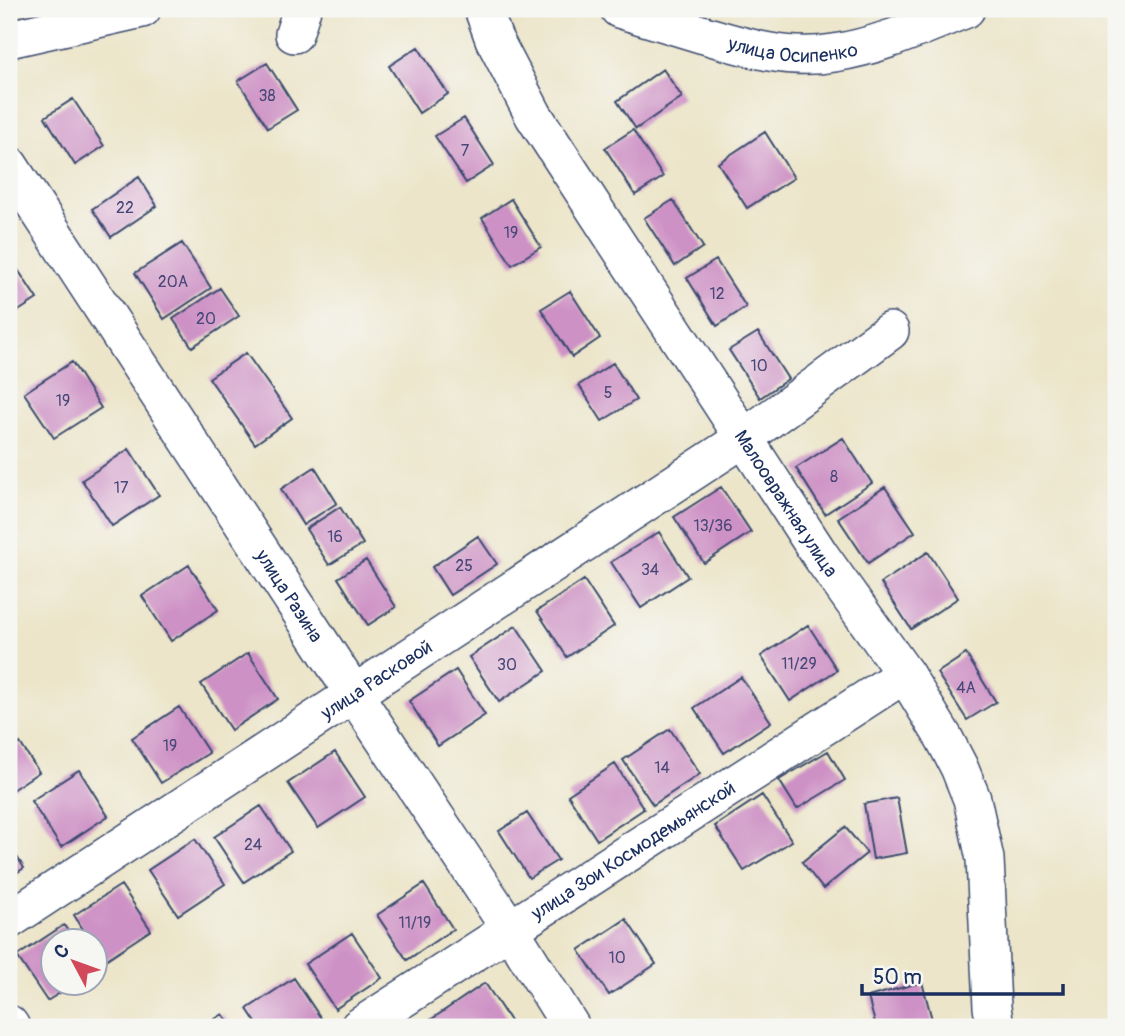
<svg xmlns="http://www.w3.org/2000/svg" width="1125" height="1036" viewBox="0 0 1125 1036" font-family="Pangolin,sans-serif">
  <rect width="100%" height="100%" fill="#f6f6f2"/>
  <filter id="ink" filterUnits="userSpaceOnUse"><feTurbulence type="fractalNoise" baseFrequency=".0143" numOctaves="2"/><feDisplacementMap in="SourceGraphic" scale="14" xChannelSelector="R" yChannelSelector="G"/><feConvolveMatrix kernelMatrix="1 2 1 2 8 2 1 2 1" color-interpolation-filters="sRGB"/></filter>
  <filter id="wash" filterUnits="userSpaceOnUse"><feTurbulence type="fractalNoise" baseFrequency=".00686" numOctaves="4" result="noise"/><feDisplacementMap in="SourceGraphic" scale="28" xChannelSelector="R" yChannelSelector="G"/><feGaussianBlur stdDeviation="1.57" result="paint"/><feColorMatrix in="noise" values="0 0 0 0 0 0 0 0 0 0 0 0 0 0 0 0 0 1.4 0 .05"/><feComposite in="paint" operator="in"/></filter>
  <g filter="url(#wash)">
    <rect width="100%" height="100%" fill="#ece5c9"/>
    <g id="blocks">
      <path fill="#cd91c5" d="M418,47L448,94L419,113L389,66Z
        M267,63L297,110L268,128L238,81Z
        M663,69L682,97L636,129L617,101Z
        M73,99L104,146L75,165L45,117Z
        M464,118L494,165L466,183L435,136Z
        M633,130L663,177L635,195L605,148Z
        M765,132L794,178L747,208L718,163Z
        M139,177L157,206L111,237L92,209Z
        M511,199L541,247L512,265L482,218Z
        M673,200L703,247L675,266L644,218Z
        M182,243L211,288L164,319L135,273Z
        M9,256L37,299L9,317Z
        M716,260L746,307L717,326L687,278Z
        M220,288L239,316L192,347L173,319Z
        M570,291L600,338L572,357L541,309Z
        M758,332L788,379L760,398L729,350Z
        M246,353L292,418L255,444L209,378Z
        M72,362L101,408L54,438L24,393Z
        M613,363L636,400L602,421L579,385Z
        M843,438L872,483L825,514L796,468Z
        M129,449L159,495L112,526L82,480Z
        M315,467L337,503L303,525L281,489Z
        M721,487L751,532L704,563L674,517Z
        M885,487L915,532L868,563L838,518Z
        M340,507L363,544L329,565L306,529Z
        M659,532L688,577L641,608L611,562Z
        M478,536L497,564L450,595L432,567Z
        M928,552L958,598L911,629L881,583Z
        M366,560L396,607L368,625L338,578Z
        M189,565L218,610L171,641L142,596Z
        M584,580L614,626L567,657L537,611Z
        M808,625L837,670L790,701L761,656Z
        M516,626L546,671L499,702L469,657Z
        M248,653L278,699L231,730L201,684Z
        M966,654L996,702L967,720L937,673Z
        M456,670L485,715L438,746L409,701Z
        M741,677L771,722L724,753L694,708Z
        M179,707L209,753L161,783L132,738Z
        M670,729L700,774L653,805L623,760Z
        M20,743L39,772L9,792V751Z
        M828,751L845,780L797,809L779,780Z
        M335,752L365,797L318,828L288,783Z
        M615,764L644,809L597,840L568,795Z
        M79,770L108,816L61,847L31,801Z
        M762,795L792,841L744,871L715,826Z
        M897,798L907,853L873,859L864,804Z
        M261,806L291,851L244,882L214,837Z
        M527,813L558,860L529,878L499,831Z
        M845,827L867,853L823,889L802,862Z
        M195,839L225,884L178,915L148,870Z
        M9,844L24,868L9,878Z
        M424,884L453,929L407,960L377,915Z
        M121,885L151,930L104,961L94,947V942H91L74,915Z
        M626,919L656,964L609,995L579,950Z
        M64,925L75,942H52V984H74L47,1001L17,956Z
        M352,933L382,978L335,1009L305,964Z
        M294,978L324,1023L317,1027H259L247,1009Z
        M922,982L934,1027H876L868,997Z
        M485,983L514,1027H469L466,1023L459,1027H429L426,1023Z
        M223,1014L232,1027H202Z"/>
    </g>
  </g>
  <g filter="url(#ink)">
    <use href="#blocks" fill-opacity="0" stroke="#3a4a6e" stroke-width="2"/>
    <g fill="none" stroke-linecap="round" stroke-linejoin="round">
      <defs>
        <g id="minor">
          <path id="s1" d="M483,9L494,39L534,116L820,555L905,674L944,738L959,767L972,799L985,859L992,1007L995,1027"/>
          <path id="s2" d="M619,9C646,17 674,26 701,34C744,47 788,61 834,53C880,46 923,26 966,9"/>
          <path d="M294,34L302,9"/>
          <path d="M9,39L142,9"/>
          <path id="s3" d="M9,165L354,694L510,929L571,1027"/>
          <path id="s4" d="M9,920L744,438L890,331"/>
          <path d="M9,1024L11,1027"/>
          <path id="s5" d="M359,1027L905,674"/>
        </g>
      </defs>
      <use href="#minor" stroke="#3a4a6e" stroke-width="40"/>
      <use href="#minor" stroke="#fff" stroke-width="37"/>
    </g>
  </g>
  <g text-anchor="middle" stroke-width="5" stroke-linejoin="round" paint-order="stroke">
    <g font-size="16" fill="#484878">
      <text x="267" y="101">38</text>
      <text x="465" y="156">7</text>
      <text x="125" y="213">22</text>
      <text x="511" y="238">19</text>
      <text x="173" y="287">20А</text>
      <text x="717" y="299">12</text>
      <text x="206" y="324">20</text>
      <text x="759" y="371">10</text>
      <text x="608" y="398">5</text>
      <text x="63" y="406">19</text>
      <text x="834" y="482">8</text>
      <text x="121" y="493">17</text>
      <text x="713" y="531">13/36</text>
      <text x="335" y="542">16</text>
      <text x="464" y="571">25</text>
      <text x="650" y="575">34</text>
      <text x="799" y="669">11/29</text>
      <text x="507" y="670">30</text>
      <text x="966" y="693">4А</text>
      <text x="170" y="751">19</text>
      <text x="662" y="773">14</text>
      <text x="253" y="850">24</text>
      <text x="415" y="928">11/19</text>
      <text x="617" y="963">10</text>
    </g>
    <g font-size="19" fill="#1b2f5e" stroke="#f6f6f2">
      <text dy="7" stroke="none"><textPath href="#s2" startOffset="180">улица Осипенко</textPath></text>
      <text dy="7" stroke="none"><textPath href="#s1" startOffset="581">Малоовражная улица</textPath></text>
      <text dy="7" stroke="none"><textPath href="#s3" startOffset="514">улица Разина</textPath></text>
      <text dy="7" stroke="none"><textPath href="#s4" startOffset="439">улица Расковой</textPath></text>
      <text dy="7" stroke="none"><textPath href="#s5" startOffset="326">улица Зои Космодемьянской</textPath></text>
    </g>
  </g>
  <rect width="1125" height="1036" fill="none" stroke="#f6f6f2" stroke-width="35"/>
  <g transform="translate(74 962) rotate(311)"><circle r="33" fill="#f6f6f2" stroke="#9ea6b7" stroke-width="2"/>
  <path d="M0-5L12 26L0 18L-12 26Z" fill="#d1495b"/>
  <text y="-10" font-size="19" font-weight="bold" text-anchor="middle" fill="#1b2f5e">С</text>
  </g>
  <path d="M862 984v10h201v-10" fill="none" stroke="#1b2f5e" stroke-width="3.5"/>
  <text x="873" y="984" font-size="21" fill="#1b2f5e" stroke="#f6f6f2" stroke-width="5" paint-order="stroke">50 m</text>
</svg>
